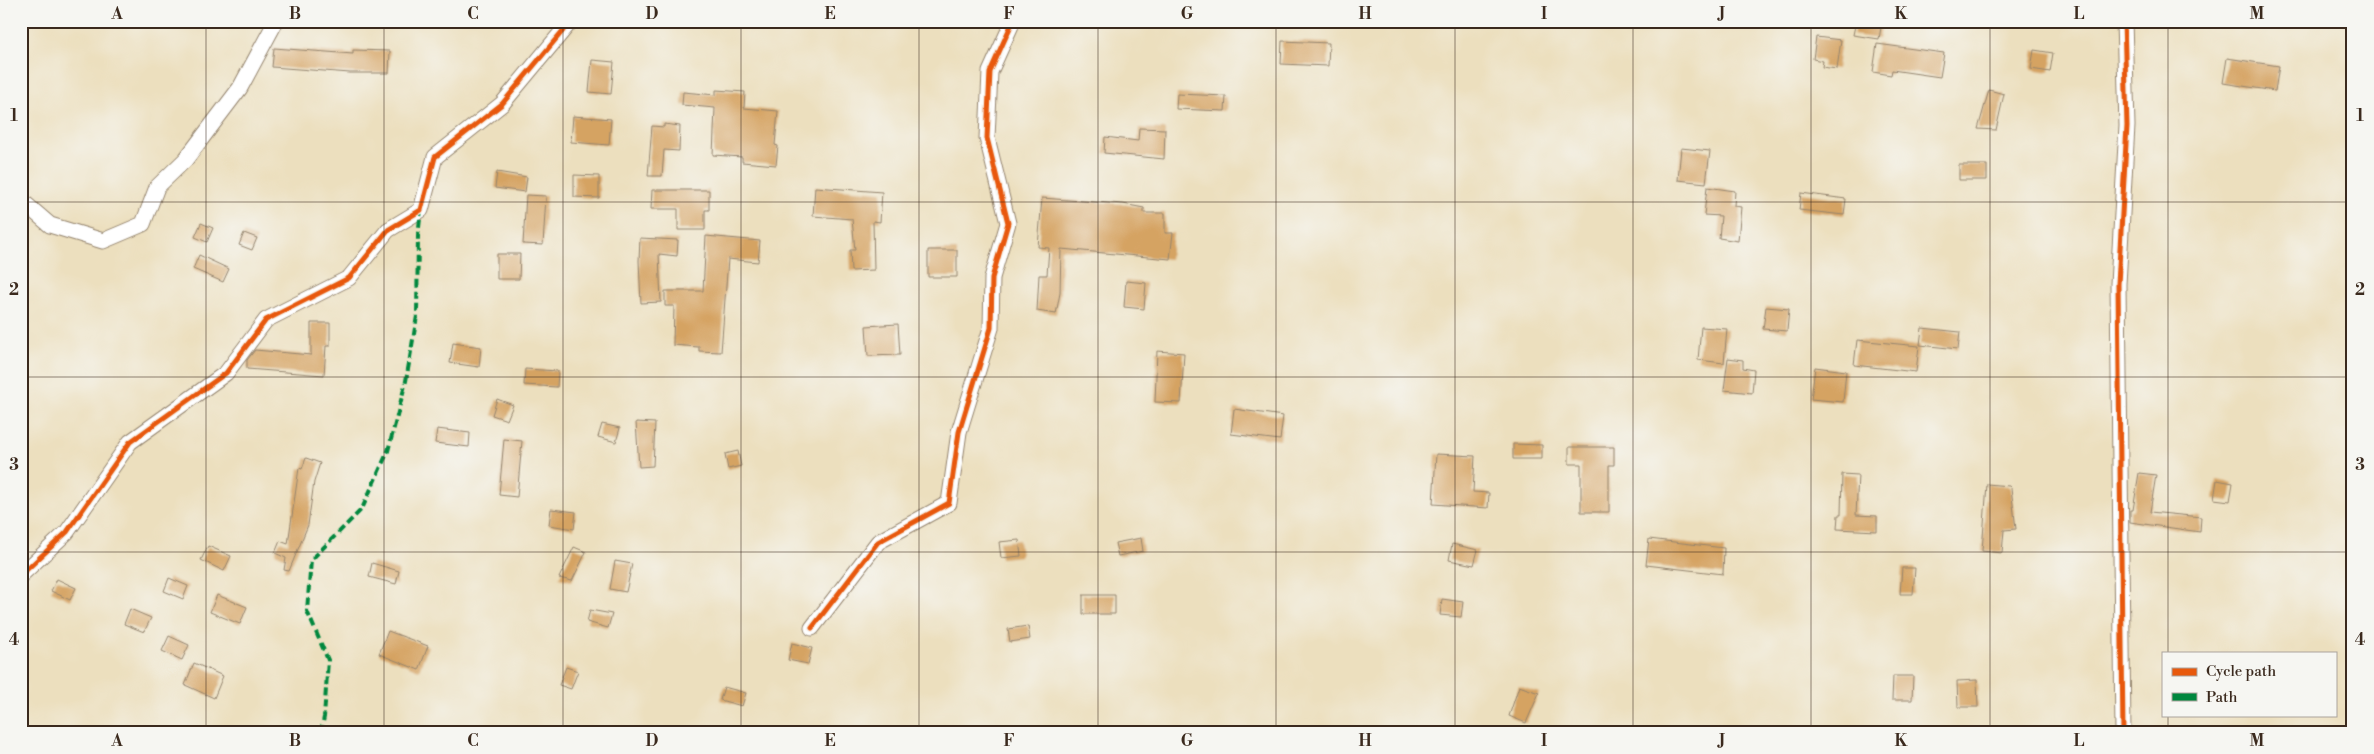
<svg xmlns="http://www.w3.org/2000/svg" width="2374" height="754" viewBox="0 0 2374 754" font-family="'Libre Bodoni',serif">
  <rect width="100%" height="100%" fill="#f6f6f2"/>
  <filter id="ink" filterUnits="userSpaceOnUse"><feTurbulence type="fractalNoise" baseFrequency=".02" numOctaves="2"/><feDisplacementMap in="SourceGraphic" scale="10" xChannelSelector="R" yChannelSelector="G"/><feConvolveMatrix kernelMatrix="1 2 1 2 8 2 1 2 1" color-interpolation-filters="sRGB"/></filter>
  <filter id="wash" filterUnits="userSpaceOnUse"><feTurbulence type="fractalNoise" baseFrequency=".0096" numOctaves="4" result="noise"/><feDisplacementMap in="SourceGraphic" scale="20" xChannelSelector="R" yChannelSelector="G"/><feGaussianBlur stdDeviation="1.12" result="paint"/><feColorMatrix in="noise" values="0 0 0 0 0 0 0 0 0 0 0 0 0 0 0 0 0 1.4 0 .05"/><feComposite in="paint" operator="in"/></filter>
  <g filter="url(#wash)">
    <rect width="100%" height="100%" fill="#ecdfbe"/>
    <g id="blocks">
      <path fill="#d5a362" d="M1856,21H1882L1879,39L1853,35Z
        M1816,37L1841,40L1837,69L1822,67L1823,61L1813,59Z
        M1282,41L1329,43L1328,66L1281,64Z
        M1877,44L1944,53L1940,77L1892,70L1891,75L1873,72Z
        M274,48L353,54V50L390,51L389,73H350L272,67Z
        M2034,50L2053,53L2050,72L2031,69Z
        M2227,58L2279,66L2275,91L2223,83Z
        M592,60L614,62L611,94L589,92Z
        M716,90L745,92L744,108L778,111L775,145L778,146L776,165L742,162V157L713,155L715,108L682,105L683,92L716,95Z
        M1989,90L2004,94L1996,130L1978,129Z
        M1177,94L1226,96L1225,111L1176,109Z
        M573,116L611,119L609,145L571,142Z
        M664,124L680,126L679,151L664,150L662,176H648L652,126L664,127Z
        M1139,128L1165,129L1164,159L1104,153L1105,137L1138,141Z
        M1681,148L1710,151L1706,183L1678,180Z
        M1959,165H1987V180H1959Z
        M497,172L527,177L525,192L495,188Z
        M574,175L599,176V198L574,197Z
        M815,187L882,192L880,222L873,221L874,270L851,271L850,250H855L852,219L813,216Z
        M1707,187L1735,191L1734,206L1741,207L1738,241L1719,238L1721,216L1704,215Z
        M652,190H709V210H705V230H678V209H651Z
        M1801,193L1846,199L1844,215L1799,210Z
        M526,195L546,196L543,245L523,244Z
        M1042,198L1123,204L1144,208V213H1165V233H1173L1170,259L1061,249L1060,293L1056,314L1037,311L1039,275H1047L1049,248L1038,247Z
        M201,223L213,228L207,242L195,237Z
        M244,233L257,238L252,250L239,245Z
        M706,236L760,241L758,262L728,259L721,352L699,351V347L673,345L674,306H665V291H703Z
        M640,238L678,240L677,256L659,254L661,302L641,303L639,261Z
        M928,250H957V277H928Z
        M497,254H520L519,279H497Z
        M199,255L229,269L223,282L193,269Z
        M1126,281L1146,283L1144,309L1124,307Z
        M1766,307L1789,309L1787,331L1763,329Z
        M311,323H330V346H326L324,375L247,369V360L255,350L311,355Z
        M898,324L900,355L868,356L866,326Z
        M1701,327L1727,329L1724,363L1698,360Z
        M1922,328L1960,332L1958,349L1920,345Z
        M1857,340L1919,346L1916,372L1854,365Z
        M453,343L481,347L479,367L450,363Z
        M1157,351L1184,353L1181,403L1155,402Z
        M1728,358L1743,360V368L1754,370L1752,393L1724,390Z
        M1815,367L1846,371L1843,402L1811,399Z
        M525,369L558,371L557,387L524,385Z
        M497,399L513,405L507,420L492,415Z
        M1234,409L1283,416L1280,440L1231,434Z
        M636,422L655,423L653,466L639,467Z
        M602,424L620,428L616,442L598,437Z
        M437,429L470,433L469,447L435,443Z
        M504,439L522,441L517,497L499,495Z
        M1513,444L1542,445V459H1513Z
        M1569,447H1614V465H1609V512H1581V464H1569Z
        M738,451L741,466L728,469L725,454Z
        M1436,454L1475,456L1473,492L1489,493L1488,508L1433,504Z
        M306,458L320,463L314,482L308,525L289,571L284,570L286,558L275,553L280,541L288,544L299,468L302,469Z
        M2139,473L2156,475L2150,512L2201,517L2200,532L2130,522V510H2133Z
        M1842,474L1858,475L1856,515L1877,516V531L1837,529L1838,515H1841Z
        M2217,480L2233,483L2230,501L2214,499Z
        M1987,484L2009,486L2011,488L2016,529L2004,530L2002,553L1982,551Z
        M551,509L576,512L574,529L549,525Z
        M1141,538L1143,551L1118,556L1115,543Z
        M1649,539L1724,548L1723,574L1646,565Z
        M1019,540L1021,556L1001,558L999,542Z
        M1452,544L1478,550L1474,565L1449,560Z
        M208,546L231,556L224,571L201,560Z
        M574,547L586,552L572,581L559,578Z
        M615,561L632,564L626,592L610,589Z
        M372,563L399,571L396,584L369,577Z
        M1902,568H1915L1913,594H1900Z
        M169,578L188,586L183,599L164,591Z
        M57,579L76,588L70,600L51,591Z
        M217,595L247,607L240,624L210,612Z
        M1083,595H1115V614H1083Z
        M1442,599L1463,602L1461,617L1440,615Z
        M130,609L151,618L144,632L124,624Z
        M590,610L612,614L608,628L587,622Z
        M1028,626L1030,639L1010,642L1008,629Z
        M388,631L428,646L419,670L379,654Z
        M169,636L189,645L182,660L162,651Z
        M792,643L812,648L808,664L788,660Z
        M194,663L223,676L214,698L185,685Z
        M566,667L578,671L571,689L559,685Z
        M1893,676H1913L1912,700H1892Z
        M1977,680L1978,707H1958L1957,681Z
        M1519,686L1539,693L1526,723L1509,716Z
        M724,687L746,693L742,706L720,700Z"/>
    </g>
  </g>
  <g filter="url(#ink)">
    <use href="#blocks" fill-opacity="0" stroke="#94846e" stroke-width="1"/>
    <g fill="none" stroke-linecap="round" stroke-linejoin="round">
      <defs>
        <path id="street" d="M21,200L50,225L103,241L143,224L157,187L186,159L240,88L276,21
          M21,575L67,532L130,442L226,373L266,320L349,278L388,230L421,210L435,157L502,104L571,21
          M812,628L878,542L949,503L959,432L991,328L992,278L1008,223L987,138L990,72L1013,21
          M2123,733L2118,284L2127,126L2124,21"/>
      </defs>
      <use href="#street" stroke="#94846e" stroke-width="17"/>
      <use href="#street" stroke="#fff" stroke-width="15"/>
      <path stroke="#00873e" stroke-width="4" stroke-dasharray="8 4" stroke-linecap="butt" d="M321,733L324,717L328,660L307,611L311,560L362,509L388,451L406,381L417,316L418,236L421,210"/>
      <defs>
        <path id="cycleway" d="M21,575L67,532L130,442L226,373L266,320L349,278L388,230L421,210L435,157L502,104L571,21
          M812,628L878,542L949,503L959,432L991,328L992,278L1008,223L987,138L990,72L1013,21
          M2123,733L2118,284L2127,126L2124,21"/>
      </defs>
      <use href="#cycleway" stroke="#f6f6f2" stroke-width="8"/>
      <use href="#cycleway" stroke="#e8590c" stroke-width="5"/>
    </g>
  </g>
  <path fill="none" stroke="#3b2a1e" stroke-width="1" stroke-opacity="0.55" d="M206,21V733M384,21V733M563,21V733M741,21V733M919,21V733M1098,21V733M1276,21V733M1455,21V733M1633,21V733M1811,21V733M1990,21V733M2168,21V653M21,202H2353M21,377H2353M21,552H2353M2168,715V733"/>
  <rect width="2374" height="754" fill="none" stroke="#f6f6f2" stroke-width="55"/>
  <rect x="2162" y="652" width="175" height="65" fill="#f6f6f2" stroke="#aba49d"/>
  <rect x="2172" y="668" width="25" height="8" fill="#e8590c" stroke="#aba49d"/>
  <text x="2206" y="676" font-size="15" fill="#3b2a1e">Cycle path</text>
  <rect x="2172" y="693" width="25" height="8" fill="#00873e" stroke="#aba49d"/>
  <text x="2206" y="702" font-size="15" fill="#3b2a1e">Path</text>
  <rect x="28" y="28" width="2318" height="698" fill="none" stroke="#3b2a1e" stroke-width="2"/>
  <g font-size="16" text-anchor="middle" font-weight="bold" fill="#3b2a1e">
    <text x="117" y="19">A</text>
    <text x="295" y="19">B</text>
    <text x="473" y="19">C</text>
    <text x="652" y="19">D</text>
    <text x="830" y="19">E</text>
    <text x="1009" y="19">F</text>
    <text x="1187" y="19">G</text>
    <text x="1365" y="19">H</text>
    <text x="1544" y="19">I</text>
    <text x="1722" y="19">J</text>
    <text x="1901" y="19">K</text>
    <text x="2079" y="19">L</text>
    <text x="2257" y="19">M</text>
    <text x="14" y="121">1</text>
    <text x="2360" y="121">1</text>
    <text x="14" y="295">2</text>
    <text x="2360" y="295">2</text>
    <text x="14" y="470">3</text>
    <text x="2360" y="470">3</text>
    <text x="14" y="645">4</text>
    <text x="2360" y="645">4</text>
    <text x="117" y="746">A</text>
    <text x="295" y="746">B</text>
    <text x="473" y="746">C</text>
    <text x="652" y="746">D</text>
    <text x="830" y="746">E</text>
    <text x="1009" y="746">F</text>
    <text x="1187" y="746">G</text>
    <text x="1365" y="746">H</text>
    <text x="1544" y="746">I</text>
    <text x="1722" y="746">J</text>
    <text x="1901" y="746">K</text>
    <text x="2079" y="746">L</text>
    <text x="2257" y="746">M</text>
  </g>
</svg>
